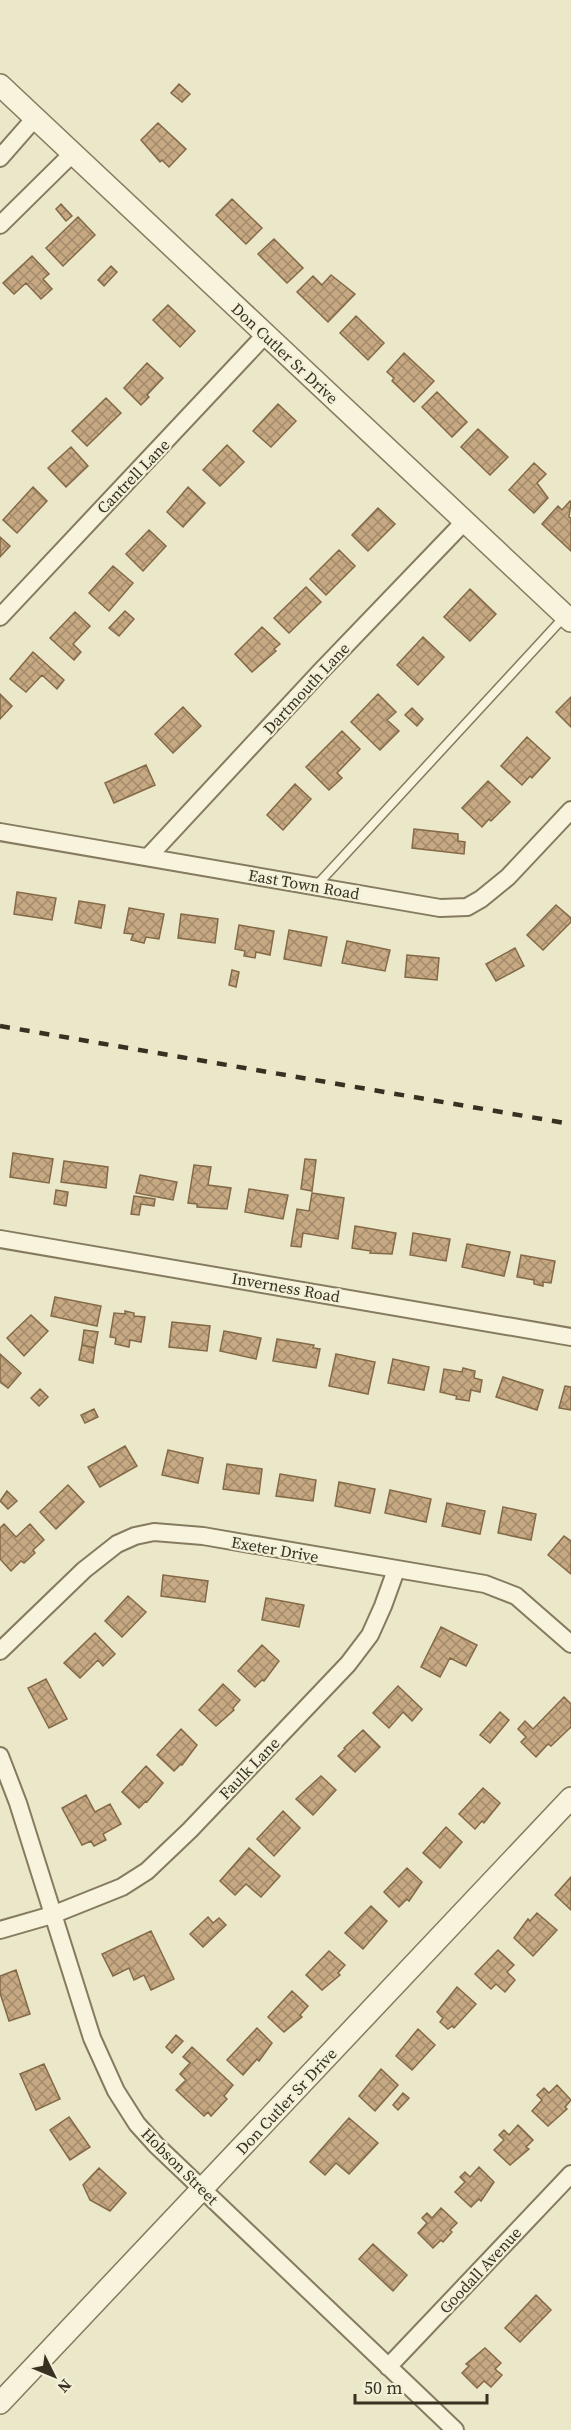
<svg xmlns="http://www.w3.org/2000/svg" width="571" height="2430" viewBox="0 0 571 2430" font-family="'Source Serif 4',serif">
  <defs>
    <pattern id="building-cross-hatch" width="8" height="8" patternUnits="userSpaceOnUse" patternTransform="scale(1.5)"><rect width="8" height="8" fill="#c6a982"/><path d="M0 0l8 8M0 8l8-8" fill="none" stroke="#a28a6a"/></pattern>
  </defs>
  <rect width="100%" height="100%" fill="#ebe7c9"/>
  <path fill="url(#building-cross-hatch)" stroke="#846947" stroke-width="1.5" d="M179,84L190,94L182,102L171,93Z
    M158,123L186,149L169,167L162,160L160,162L141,140Z
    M232,199L262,228L246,244L216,215Z
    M61,204L72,216L66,221L56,209Z
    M78,217L95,235L63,266L46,248Z
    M274,239L303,268L287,283L258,254Z
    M32,256L49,274L43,279L52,289L41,299L26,283L14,294L3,283Z
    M111,266L117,272L104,286L98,280Z
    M331,275L355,294L328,322L297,292L313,276L322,285Z
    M168,305L195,331L180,347L153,320Z
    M356,316L384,343L368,360L340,333Z
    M404,353L434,381L414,402L392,381L394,378L387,372Z
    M147,363L163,378L147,395L149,397L141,405L124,388Z
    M437,392L467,422L452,437L422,407Z
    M106,398L121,413L87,446L72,431Z
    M278,404L296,421L271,447L253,431Z
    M478,429L508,457L490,475L461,447Z
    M227,445L244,462L220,486L203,470Z
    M71,447L88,466L66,487L48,468Z
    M534,463L546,474L537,483L548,498L534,513L509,490Z
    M33,487L47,501L17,533L3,520Z
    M188,487L205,503L183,527L167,512Z
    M570,501L571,503L569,517L571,518V551L542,524L558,506L562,510Z
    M378,508L395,524L368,551L352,535Z
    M149,530L166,546L143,571L126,554Z
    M0,537L10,546L0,557Z
    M339,550L355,566L326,595L310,579Z
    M113,566L133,583L109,611L89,593Z
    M306,587L321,602L289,633L274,618Z
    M470,589L496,614L470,641L444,617Z
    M125,611L134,619L119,636L109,628Z
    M75,612L90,626L73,644L81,652L74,660L50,638Z
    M262,627L280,644L274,649L276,651L252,672L235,654Z
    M423,637L444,657L418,685L397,665Z
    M33,652L64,680L57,689L42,675L26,692L10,679Z
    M0,694L12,706L0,719Z
    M378,694L396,712L387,720L399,731L380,750L351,722Z
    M571,697V727L556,712Z
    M183,707L201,726L173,753L155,734Z
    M412,708L423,719L417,726L405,715Z
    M342,731L360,749L337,773L342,778L329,790L306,767Z
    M527,737L550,758L532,778L530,776L522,785L501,766Z
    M146,765L155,785L114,803L105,783Z
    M488,781L510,802L491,821L489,819L482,827L462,808Z
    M295,784L311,799L283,830L267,815Z
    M414,829L458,834V841L465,842L464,854L412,848Z
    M17,892L56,898L52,920L14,914Z
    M79,901L105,905L101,928L75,923Z
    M556,905L571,918V922L543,950L527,935Z
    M129,908L164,914L159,939L146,937L144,943L131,940L133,934L124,933Z
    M181,914L218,919L215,943L178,938Z
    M239,925L274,931L270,955L256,952L255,958L244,956L245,951L235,949Z
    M289,930L327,937L321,966L284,959Z
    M347,941L390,950L385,971L342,963Z
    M515,948L524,966L496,981L486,964Z
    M407,955L439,958L437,980L405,977Z
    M232,970L239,972L236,987L229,985Z
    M13,1153L53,1159L49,1183L10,1177Z
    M305,1159L316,1160L312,1191L301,1189Z
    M64,1161L108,1167L106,1188L61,1182Z
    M194,1165L211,1167L208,1185L231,1188L227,1209L197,1207V1204L188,1203Z
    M140,1175L177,1182L173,1200L136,1193Z
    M249,1189L288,1195L283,1219L245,1212Z
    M56,1190L68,1192L66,1206L54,1204Z
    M312,1193L344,1198L338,1239L303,1233L301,1247L291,1246L297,1209L309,1211Z
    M134,1196L155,1199L154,1206L141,1204L139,1215L131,1214Z
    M355,1226L396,1233L392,1254L370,1253L371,1251L352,1248Z
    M413,1233L450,1239L446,1261L410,1255Z
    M467,1244L510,1252L504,1276L462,1267Z
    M521,1255L555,1261L551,1283L543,1282V1286L534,1284V1280L517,1277Z
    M55,1297L101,1306L97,1326L51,1316Z
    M125,1311L134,1313V1316L145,1317L141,1342L130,1340L129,1347L115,1344L116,1338L110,1337L114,1313L125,1314Z
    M31,1315L48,1331L24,1356L7,1338Z
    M172,1322L210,1326L207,1351L169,1347Z
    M84,1330L98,1332L95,1348L82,1345Z
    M224,1331L261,1338L256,1359L220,1351Z
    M277,1339L314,1345L313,1348L320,1349L316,1368L273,1361Z
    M82,1345L95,1348L93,1363L79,1360Z
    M0,1354L21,1373L8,1388L0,1382Z
    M336,1354L375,1362L368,1394L329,1386Z
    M393,1359L429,1367L424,1390L388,1383Z
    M463,1368L475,1371L474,1378L482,1380L480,1392L471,1390L469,1401L456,1399L457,1396L440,1392L444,1369L462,1372Z
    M503,1377L543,1390L537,1410L496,1397Z
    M565,1386L571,1387V1410L559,1408Z
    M40,1389L48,1397L39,1406L31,1398Z
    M94,1409L98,1417L85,1423L81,1415Z
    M125,1446L137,1466L100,1487L88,1467Z
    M168,1450L203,1458L198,1483L162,1475Z
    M227,1464L262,1469L259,1494L223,1489Z
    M280,1474L316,1480L313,1501L276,1496Z
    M339,1482L375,1489L370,1513L335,1506Z
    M68,1485L84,1502L56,1529L40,1512Z
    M390,1490L431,1499L426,1522L385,1513Z
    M7,1491L17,1501L8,1509L0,1501Z
    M447,1503L485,1511L480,1534L442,1526Z
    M503,1507L536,1514L531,1540L498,1533Z
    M4,1524L16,1537L30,1524L44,1540L33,1550L35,1553L24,1563L21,1561L11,1571L0,1559V1528Z
    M564,1536L571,1541V1574L548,1555Z
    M163,1575L208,1581L205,1602L161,1596Z
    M128,1596L146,1612L122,1637L105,1621Z
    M266,1598L304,1605L299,1627L262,1620Z
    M441,1627L477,1645L466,1666L450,1658L440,1677L421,1667Z
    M95,1633L115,1654L103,1666L98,1660L80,1678L64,1663Z
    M262,1645L279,1661L264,1681L262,1680L255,1687L238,1671Z
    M46,1679L67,1719L49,1728L28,1688Z
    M223,1684L240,1700L233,1708L234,1710L216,1726L199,1710Z
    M398,1686L422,1709L412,1721L403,1712L389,1728L373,1713Z
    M564,1697L571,1704V1727L551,1746L548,1744L536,1757L521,1742L526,1737L518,1729L525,1721L533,1729Z
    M500,1712L509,1720L490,1743L480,1735Z
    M181,1729L197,1745L182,1765L181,1764L174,1771L157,1755Z
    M363,1730L380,1747L355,1772L338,1756L345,1749L344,1748Z
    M146,1766L163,1783L147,1802L146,1801L139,1808L122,1792Z
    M321,1776L336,1790L313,1815L296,1799Z
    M483,1788L500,1803L484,1823L482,1821L475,1829L459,1814Z
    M86,1795L95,1812L110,1804L121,1824L103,1834L106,1840L94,1846L91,1841L82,1845L62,1808Z
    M283,1811L300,1828L274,1856L257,1839Z
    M446,1827L462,1842L440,1868L423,1853Z
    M249,1848L280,1876L261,1897L246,1884L235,1895L220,1881Z
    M407,1868L422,1882L409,1901L407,1899L399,1907L384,1892Z
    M571,1877V1910L555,1895Z
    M371,1906L387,1921L363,1949L345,1933Z
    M537,1913L557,1930L533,1956L514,1938L528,1919L530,1921Z
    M208,1917L213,1923L219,1918L226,1925L203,1947L190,1934Z
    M151,1931L174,1979L151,1990L144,1975L134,1980L129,1968L113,1976L102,1954Z
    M498,1950L514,1965L507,1972L515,1980L505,1992L496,1984L491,1989L475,1974Z
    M329,1951L345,1965L338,1973L340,1975L322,1990L306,1975Z
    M16,1970L30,2014L9,2021L0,1993V1976Z
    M457,1987L476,2004L454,2028L452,2026L448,2029L440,2022L443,2018L437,2012Z
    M292,1991L308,2006L300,2015L302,2017L284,2032L268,2017Z
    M257,2028L272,2043L259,2061L257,2059L243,2075L227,2060Z
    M418,2029L435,2045L412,2070L396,2056Z
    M176,2035L183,2041L172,2053L166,2047Z
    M192,2047L233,2085L224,2096L227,2099L211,2116L208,2112L204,2116L176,2090L186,2080L180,2074L190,2063L183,2057Z
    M44,2064L60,2099L36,2110L20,2074Z
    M381,2069L398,2085L375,2111L359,2096Z
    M557,2085L571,2100L565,2107L567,2109L548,2126L532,2111L542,2100L537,2095L544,2088L549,2093Z
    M403,2093L409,2098L398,2110L393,2105Z
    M69,2117L90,2147L70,2160L50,2130Z
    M349,2118L378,2143L349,2174L336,2163L325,2175L310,2162Z
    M518,2125L533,2140L526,2147L529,2149L510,2165L494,2150L504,2140L499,2135L504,2130L509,2135Z
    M479,2167L494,2182L481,2201L479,2199L471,2207L455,2192L465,2182L460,2177L465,2172L470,2177Z
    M99,2168L126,2193L110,2211L90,2200L83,2185Z
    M441,2208L457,2223L450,2230L452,2232L443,2242L441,2240L433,2248L418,2233L427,2223L422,2218L427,2213L432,2218Z
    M373,2244L407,2275L393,2291L359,2259Z
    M536,2295L551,2310L520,2342L505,2328Z
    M485,2348L501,2363L495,2369L502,2375L491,2387L484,2381L477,2388L462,2373L469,2366L466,2364Z"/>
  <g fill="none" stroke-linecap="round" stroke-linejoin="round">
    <defs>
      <path id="service" d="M316,886L565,616"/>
      <path id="minor" d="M0,158L35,118
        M0,225L73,153
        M0,617L265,335
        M0,832L440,908L467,907L481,899L508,877L571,810
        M149,856L320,672L465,521
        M0,1239L571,1337
        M0,1651L84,1570L117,1544L135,1536L154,1532L203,1536L485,1584L516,1596L571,1644
        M0,1756L18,1803L92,2038L116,2091L137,2124L156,2145L455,2430
        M0,1930L52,1915L122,1887L147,1871L190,1830L348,1664L370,1635L383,1606L396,1570
        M388,2367L571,2174"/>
      <path id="tertiary" d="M0,85L571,621
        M0,2403L571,1798"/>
    </defs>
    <use href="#service" stroke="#867a5f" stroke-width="11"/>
    <use href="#minor" stroke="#867a5f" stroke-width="20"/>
    <use href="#tertiary" stroke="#867a5f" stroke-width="24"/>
    <use href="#service" stroke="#f7f3dc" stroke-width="8"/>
    <use href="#minor" stroke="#f7f3dc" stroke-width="16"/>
    <use href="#tertiary" stroke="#f7f3dc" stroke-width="21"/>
    <path stroke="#383021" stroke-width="4.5" stroke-dasharray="10 10" stroke-linecap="butt" d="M0,1026L571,1124"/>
  </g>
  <g text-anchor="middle" stroke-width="4.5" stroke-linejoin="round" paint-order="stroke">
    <g font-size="16" fill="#383021" stroke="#f3f0d8">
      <text transform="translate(285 353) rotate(43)" y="6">Don Cutler Sr Drive</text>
      <text transform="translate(133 476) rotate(-46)" y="6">Cantrell Lane</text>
      <text transform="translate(306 688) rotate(-47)" y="6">Dartmouth Lane</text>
      <text transform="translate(304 884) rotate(10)" y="6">East Town Road</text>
      <text transform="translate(286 1287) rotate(10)" y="6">Inverness Road</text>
      <text transform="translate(275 1549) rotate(10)" y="6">Exeter Drive</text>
      <text transform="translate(249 1768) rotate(-46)" y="6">Faulk Lane</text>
      <text transform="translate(286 2101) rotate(-47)" y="6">Don Cutler Sr Drive</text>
      <text transform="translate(180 2166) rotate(45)" y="6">Hobson Street</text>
      <text transform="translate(480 2270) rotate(-47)" y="6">Goodall Avenue</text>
    </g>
  </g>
  <g transform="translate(54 2376) rotate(133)" stroke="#f3f0d8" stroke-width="4.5" paint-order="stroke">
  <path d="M0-4.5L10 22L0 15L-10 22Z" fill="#383021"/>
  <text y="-9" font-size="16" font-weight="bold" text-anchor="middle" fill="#383021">N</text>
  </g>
  <path d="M355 2394v9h132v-9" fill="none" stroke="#383021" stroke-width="3"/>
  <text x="364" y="2394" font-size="18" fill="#383021" stroke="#f3f0d8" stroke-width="4.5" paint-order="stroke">50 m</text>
</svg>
